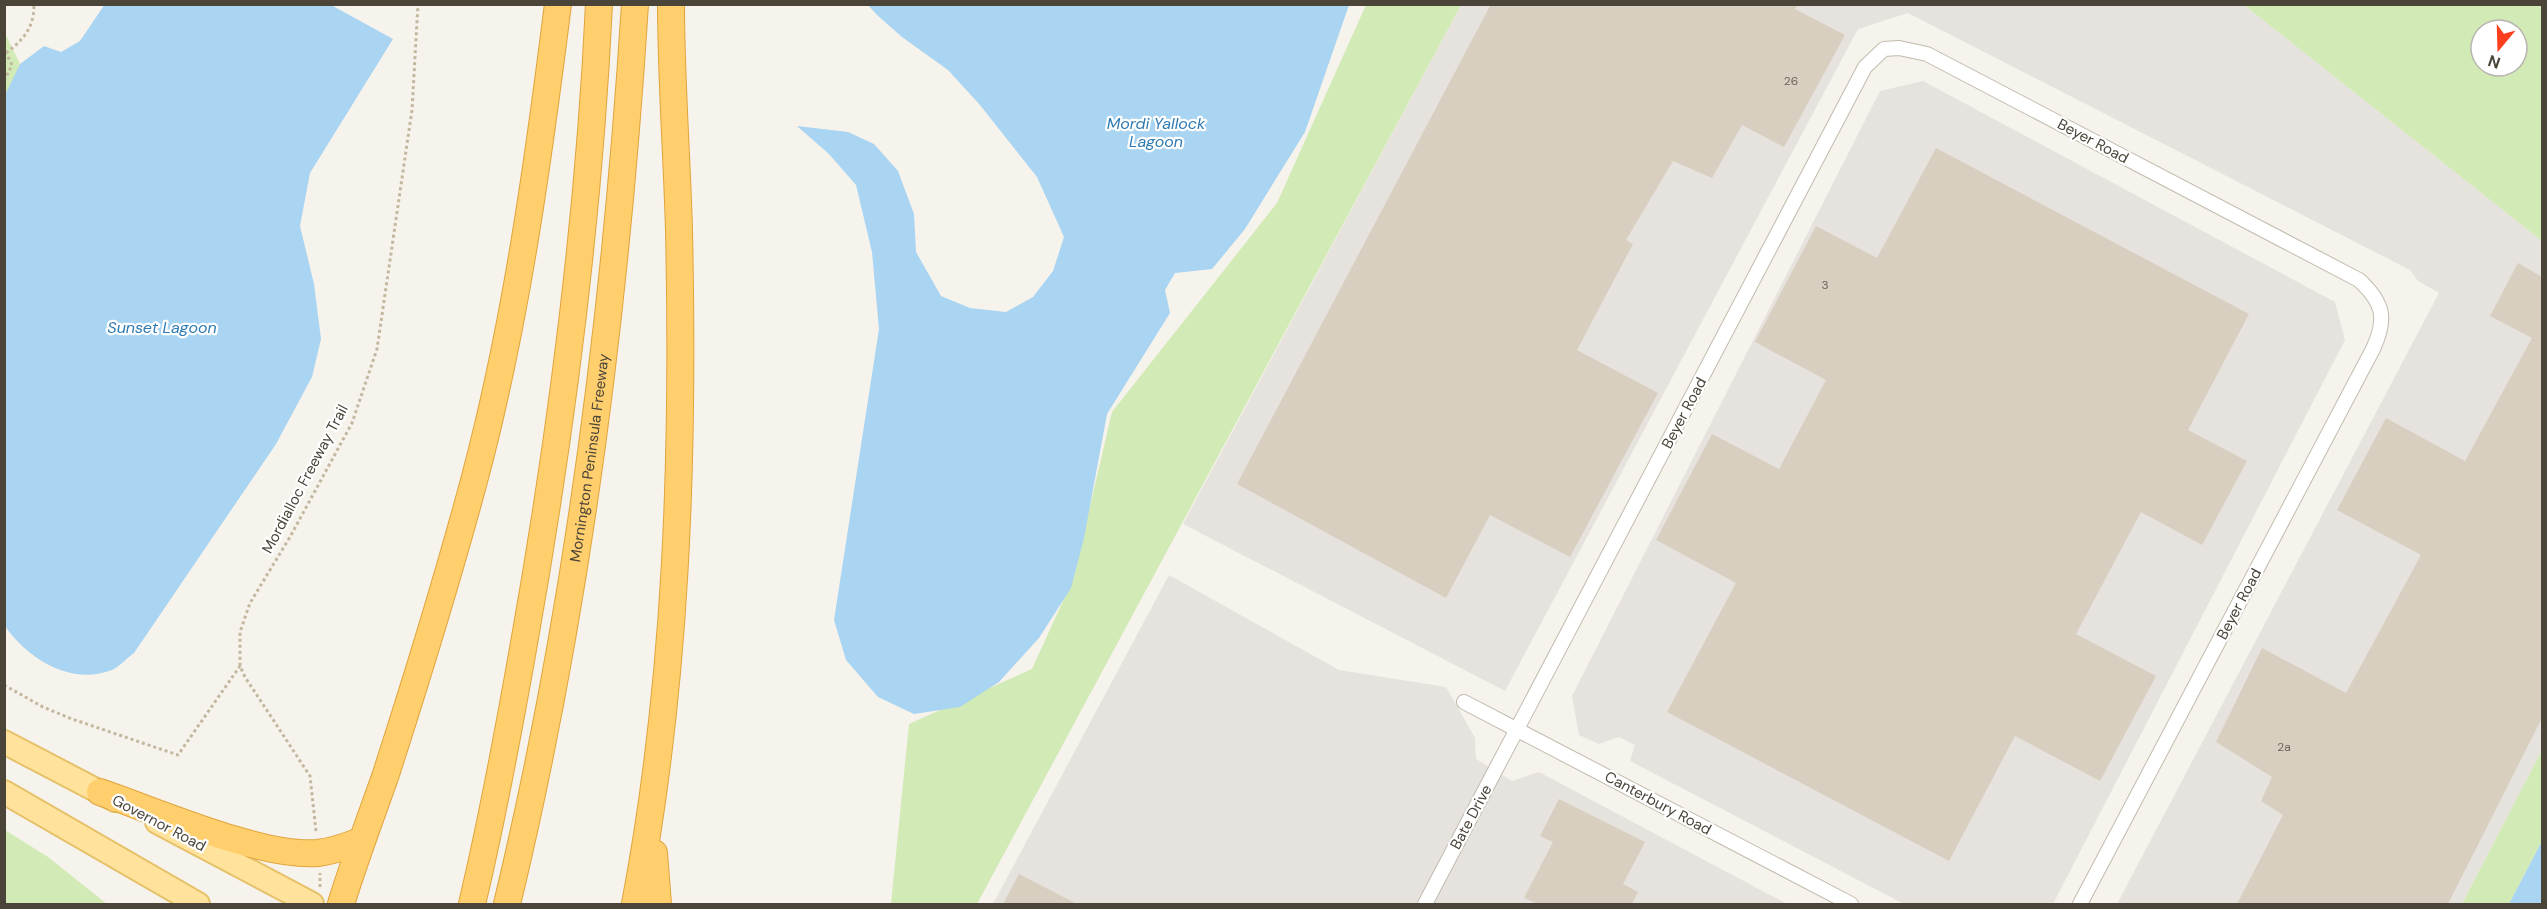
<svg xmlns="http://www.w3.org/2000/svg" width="2547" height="909" viewBox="0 0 2547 909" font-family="'DM Sans',sans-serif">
  <rect width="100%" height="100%" fill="#f6f3ec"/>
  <path fill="#e6e2dd" d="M1461,5H2244L2542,241V750L2462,904H2117L2439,293L2418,281L2410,270L1908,13L1858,29L1505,691L1183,524Z
    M1923,81L2335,302L2345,340L2053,904H1904L1630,761L1635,745L1619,737L1599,744L1579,735L1572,696L1880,91Z
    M1169,575L1339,670L1446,687L1475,738L1476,759L1512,781L1539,772L1787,904H993Z"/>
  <path fill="#d2eab5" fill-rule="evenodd" d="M1366,5H1461L977,904H891L909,724L1032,669L1073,579L1112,412L1277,203Z
    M2244,5H2542V241ZM2481,30H2517V66H2481Z
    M5,33L20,64L5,97Z
    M2542,750V841L2509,904H2462Z
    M5,830L48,857L107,904H5Z"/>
  <path fill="#a9d4f2" d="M105,4L331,5L393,39L310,173L300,226L314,284L321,339L312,377L276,444L134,653C127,658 119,667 112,670C71,686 28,659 5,626L4,97L20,64L44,46L61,52L80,41Z
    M868,5H1349L1305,132L1245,229L1212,269L1175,273L1165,290L1170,313L1107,414L1084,538L1071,588L1039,638L999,682L960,707L914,714L878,697L846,660L834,620L879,329L872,252L856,185L829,154L797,126L848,132L874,144L898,171L914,214L916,252L941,296L970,308L1006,312L1033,297L1053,271L1064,237L1037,177L980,105L948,70L902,37L877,15Z
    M2542,841V904H2509Z"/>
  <path fill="#d8cfc1" d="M1491,4H1798L1795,9L1845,35L1784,147L1742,125L1712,178L1673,161L1626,240L1633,244L1577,350L1658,393L1570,557L1490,515L1446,598L1237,484Z
    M1936,148L2249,314L2188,430L2247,461L2202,545L2141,512L2076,634L2156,676L2100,781L2015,736L1949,861L1667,712L1736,583L1656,540L1712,434L1779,469L1826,380L1755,342L1816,226L1877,258Z
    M2518,263L2542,277V718L2448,904H2237L2283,815L2261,801L2272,777L2216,742L2262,648L2346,693L2421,555L2337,510L2386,418L2465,461L2532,338L2490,316Z
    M1559,799L1645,842L1623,884L1638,892L1632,904H1538L1524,898L1553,842L1540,836Z
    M1019,874L1077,904H1003Z"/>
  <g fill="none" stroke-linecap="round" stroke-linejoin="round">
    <defs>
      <path id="street" d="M1464,702L1851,904
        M1425,904L1865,67L1884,49L1899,48L1927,54L2359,280C2384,303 2387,319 2373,349L2080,904"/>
      <path id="primary" d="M4,742L115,800
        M4,792L198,904
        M157,822L312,904"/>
      <g id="highway">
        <path d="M100,792C156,811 262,858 318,853C333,851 348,846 362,840"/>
        <path d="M654,853L658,904"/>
        <path d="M341,904C354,862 370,819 385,777C417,678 448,578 475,477C516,323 538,163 558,4"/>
        <path d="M472,904C492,820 508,734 523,649C561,436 589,220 599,4"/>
        <path id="s1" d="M507,904C578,610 616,307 635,4"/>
        <path d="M635,904C677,683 684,456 679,231C677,156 671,80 671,4"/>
      </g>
    </defs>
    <use href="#street" stroke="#c2bbae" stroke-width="16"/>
    <use href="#primary" stroke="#e6c16a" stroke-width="26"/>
    <use href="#highway" stroke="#e0a43c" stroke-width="28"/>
    <path stroke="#c4b79f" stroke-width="3" stroke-dasharray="3 3" stroke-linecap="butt" d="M6,53C24,39 34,28 34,4
      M4,81L12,65L6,53
      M4,685L43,707L72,719L178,755L240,666
      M316,831L310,776L245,677L240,666V632L250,603L290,537L352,423L377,349L412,110L418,4
      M320,887V873"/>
    <use href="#street" stroke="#fff" stroke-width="14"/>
    <use href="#primary" stroke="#ffe39c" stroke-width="22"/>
    <use href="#highway" stroke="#ffcf6e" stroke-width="26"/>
  </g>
  <g text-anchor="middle" stroke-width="4.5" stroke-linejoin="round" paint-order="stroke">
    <g font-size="12" fill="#6e675b">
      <text x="1791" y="85">26</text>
      <text x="1825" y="289">3</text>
      <text x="2284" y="751">2a</text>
    </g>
    <g font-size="15" fill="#4b4439" stroke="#fff">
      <text transform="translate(2093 141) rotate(28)" y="5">Beyer Road</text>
      <text transform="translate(1684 413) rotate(-62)" y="5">Beyer Road</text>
      <text dy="5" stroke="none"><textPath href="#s1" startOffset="454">Mornington Peninsula Freeway</textPath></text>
      <text transform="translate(305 479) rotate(-62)" y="5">Mordialloc Freeway Trail</text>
      <text transform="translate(2239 604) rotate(-62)" y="5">Beyer Road</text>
      <text transform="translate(1658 803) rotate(28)" y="5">Canterbury Road</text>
      <text transform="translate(1471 817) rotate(-62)" y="5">Bate Drive</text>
      <text transform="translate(159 823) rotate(28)" y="5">Governor Road</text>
    </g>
    <g font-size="16" font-style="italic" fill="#2e7ab2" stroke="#fff">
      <text x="1156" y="129">Mordi Yallock<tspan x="1156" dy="18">Lagoon</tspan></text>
      <text x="162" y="333">Sunset Lagoon</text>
    </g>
  </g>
  <rect width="2547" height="909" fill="none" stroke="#4b4439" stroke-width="12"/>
  <g transform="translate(2499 48) rotate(199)"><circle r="28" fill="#ffffff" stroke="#b7b4b0" stroke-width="1.5"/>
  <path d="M0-4.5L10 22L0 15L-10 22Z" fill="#fc3f1d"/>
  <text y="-9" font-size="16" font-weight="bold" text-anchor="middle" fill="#4b4439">N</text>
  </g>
</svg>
